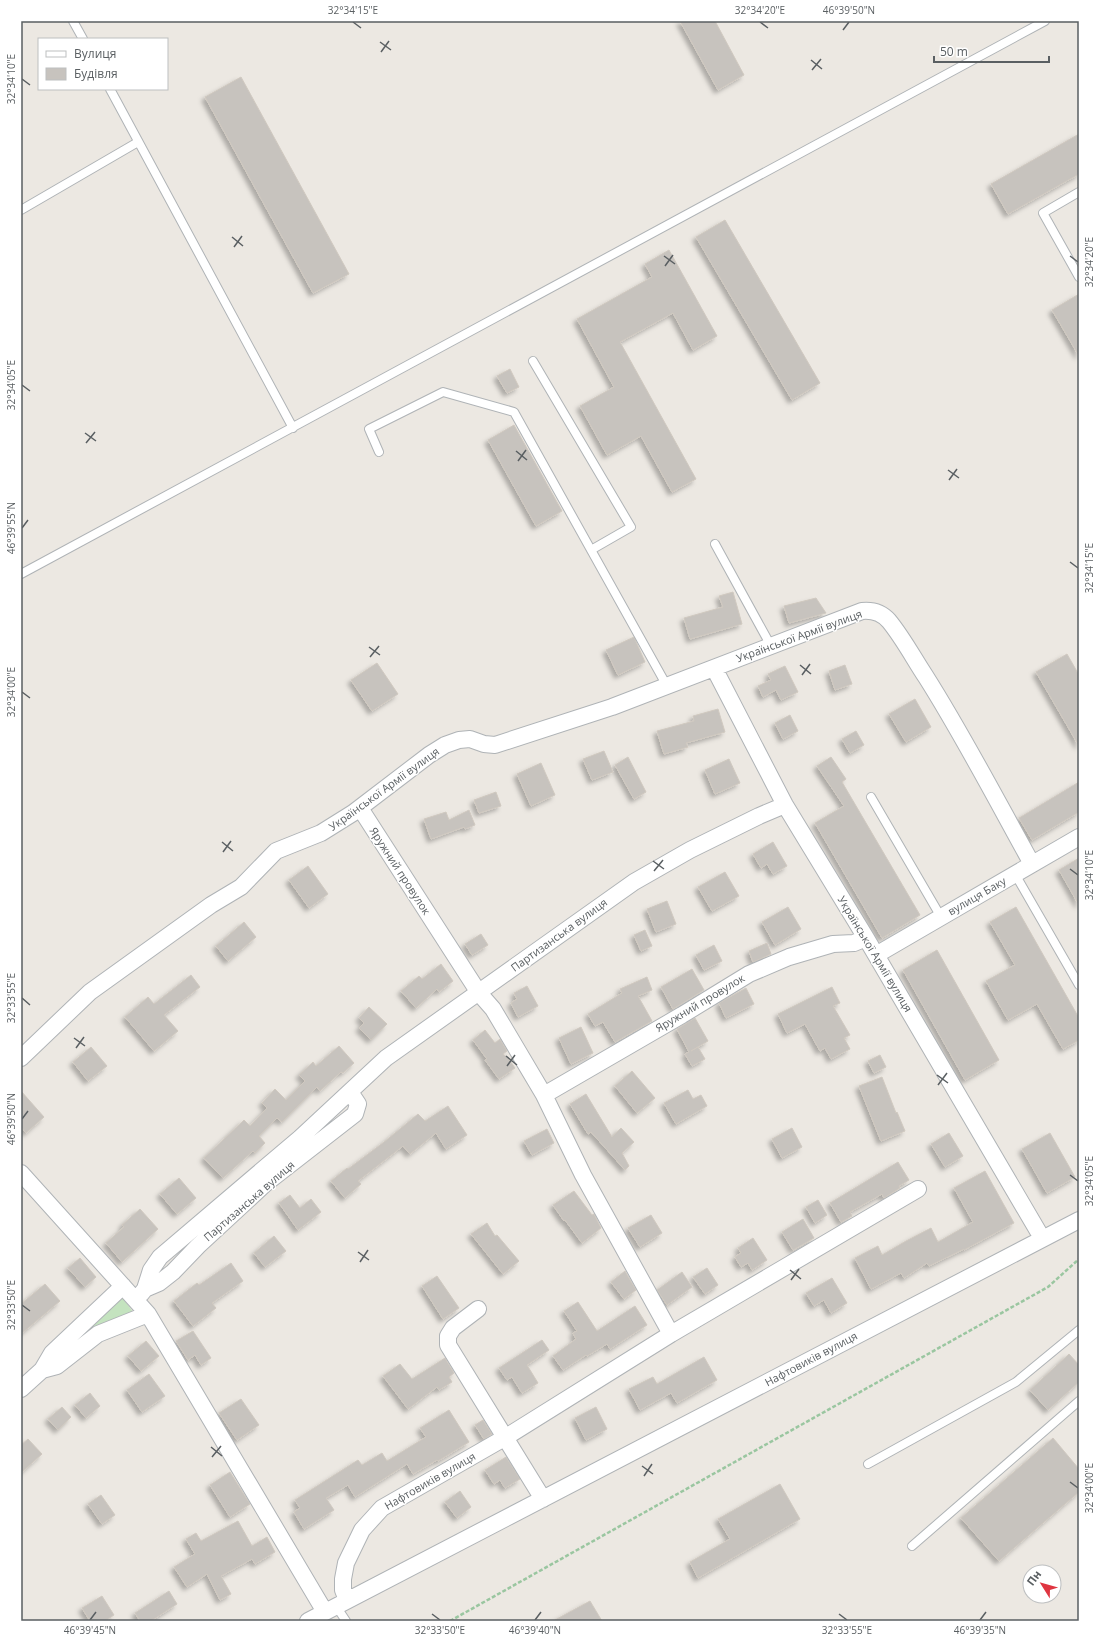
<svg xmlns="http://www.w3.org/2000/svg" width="1100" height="1642" viewBox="0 0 1100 1642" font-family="'Open Sans',sans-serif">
  <defs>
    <filter id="shadow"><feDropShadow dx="-3.5" dy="3.5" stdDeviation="2" flood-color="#0004"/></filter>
  </defs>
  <rect width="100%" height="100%" fill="#ece8e2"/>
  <path fill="#c4e3bf" d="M122,1297L136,1316L58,1351Z"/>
  <path fill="#c7c3be" stroke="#d0c9c0" filter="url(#shadow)" d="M680,21H715L744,75L718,90Z
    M241,77L349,274L313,293L205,97Z
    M1079,134V174L1008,214L991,184Z
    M725,220L820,383L792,400L696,237Z
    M669,250L717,336L693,350L673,313L620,342L696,479L672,492L641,436L607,455L580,406L614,387L577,319L652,277L645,264Z
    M1079,294V356L1052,310Z
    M510,369L519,387L507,393L497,376Z
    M514,425L562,511L536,526L488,440Z
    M733,592L742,624L690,639L684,618L723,607L719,596Z
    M816,598L826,613L789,623L784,606Z
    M634,637L645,662L618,675L606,650Z
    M1067,654L1079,675V746L1036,672Z
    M377,663L398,694L372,711L351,680Z
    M845,665L852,684L835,690L829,671Z
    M785,666L798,692L781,700L776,690L763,697L758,686L771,680L768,674Z
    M915,699L931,727L906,742L889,714Z
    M718,709L725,732L686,743L688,747L664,754L657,731L694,721L693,716Z
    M790,715L798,731L783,739L775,723Z
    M856,731L864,745L850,753L842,739Z
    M604,751L613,772L592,780L583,759Z
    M628,757L646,792L634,799L615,765Z
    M831,757L846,779L842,782L920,915L882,938L815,823L844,806L817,766Z
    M729,759L740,783L715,794L705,770Z
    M541,763L555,795L531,806L517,774Z
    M1079,782V812L1032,840L1019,818Z
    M496,792L501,806L479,813L474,800Z
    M469,810L475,825L465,829L464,827L431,839L424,819L446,812L449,820Z
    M773,842L787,866L773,874L767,864L761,868L753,854Z
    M1079,858V905L1059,870Z
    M308,866L328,894L309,908L289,880Z
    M725,872L739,896L712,911L698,887Z
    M667,901L676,924L656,932L647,909Z
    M788,907L801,929L775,945L762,922Z
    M1016,907L1079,1018V1040L1063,1049L1037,1004L1008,1020L986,981L1015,965L990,922Z
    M244,922L256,937L228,961L216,946Z
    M645,930L652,946L641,951L634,935Z
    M481,934L488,945L472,955L465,944Z
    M767,943L771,954L753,962L749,951Z
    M714,945L722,961L704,970L696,955Z
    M937,950L999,1060L965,1080L903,970Z
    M441,964L453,981L439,992L437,989L416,1008L401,991L419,976L422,979Z
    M692,969L704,990L673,1009L661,987Z
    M191,975L200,987L164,1015L178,1031L154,1051L125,1017L148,997L154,1004Z
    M647,977L652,990L638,996L652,1021L615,1042L603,1022L595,1026L588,1014L622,993L620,989Z
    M527,986L538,1006L518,1017L511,1003L517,999L514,993Z
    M832,987L840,1003L833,1006L850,1035L844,1038L850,1049L831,1059L825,1048L820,1051L805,1024L787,1033L778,1014Z
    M746,988L754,1004L726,1018L719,1003Z
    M369,1007L387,1024L371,1040L359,1028L364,1023L359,1018Z
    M695,1018L708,1041L691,1051L698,1047L705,1059L692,1066L685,1054L689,1052L677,1029Z
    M581,1027L593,1053L571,1064L559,1038Z
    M485,1030L495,1043L500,1039L507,1051L503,1054L508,1058L515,1068L499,1079L485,1060L487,1059L473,1040Z
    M339,1046L354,1063L343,1073L341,1072L320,1091L317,1087L282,1122L277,1118L259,1136L265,1143L255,1153L253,1151L223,1178L204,1158L244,1120L250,1126L267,1108L262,1103L275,1089L286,1100L305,1081L299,1075L313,1062L316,1066Z
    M91,1047L107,1066L88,1081L73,1062Z
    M880,1055L886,1067L874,1073L868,1061Z
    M632,1071L655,1098L637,1113L615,1086Z
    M882,1077L896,1113L897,1112L905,1131L881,1141L859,1086Z
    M688,1090L693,1099L701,1095L707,1106L676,1124L664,1103Z
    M21,1091L44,1117L26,1133L21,1127Z
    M586,1094L612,1137L621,1128L634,1142L622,1153L629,1166L625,1170L591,1132L588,1134L570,1104Z
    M448,1106L467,1135L446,1149L436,1133L410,1154L403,1146L358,1181L361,1184L345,1198L331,1181L347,1168L348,1169L384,1142L418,1114L425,1121Z
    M792,1128L802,1147L782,1158L772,1139Z
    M547,1129L554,1143L532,1155L524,1141Z
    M949,1133L963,1156L945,1167L931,1144Z
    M1050,1133L1075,1177L1047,1193L1022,1149Z
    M898,1162L909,1180L899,1186L900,1188L884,1198L882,1194L850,1212L852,1216L841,1222L830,1203Z
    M985,1171L1014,1223L964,1250V1249L929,1266L927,1263L904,1278L901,1273L871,1289L855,1258L878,1246L882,1255L906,1241L931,1228L938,1242L973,1222L954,1188Z
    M179,1178L196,1198L177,1214L160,1194Z
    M574,1191L592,1215L594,1214L601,1228L582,1243L565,1220L564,1221L553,1205Z
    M290,1195L300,1208L311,1199L321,1212L298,1230L279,1203Z
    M818,1200L827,1215L815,1223L806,1207Z
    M140,1209L158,1229L122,1262L106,1243L124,1227L122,1225Z
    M651,1215L662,1233L640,1247L628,1228Z
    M803,1219L814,1238L793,1250L782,1232Z
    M487,1223L495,1236L497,1235L519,1261L503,1274L471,1234Z
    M274,1236L286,1251L265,1267L254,1253Z
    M753,1238L767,1260L752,1270L748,1263L741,1267L735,1257L741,1253L738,1248Z
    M80,1258L96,1277L85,1287L68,1268Z
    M231,1263L243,1281L212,1303L216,1308L193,1326L174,1301L197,1283L199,1285Z
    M707,1268L718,1285L705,1294L693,1277Z
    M625,1271L636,1290L624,1299L611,1282Z
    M682,1272L692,1287L667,1305L657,1290Z
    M437,1276L459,1308L443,1319L422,1286Z
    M832,1278L847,1303L831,1313L824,1300L814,1306L806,1293Z
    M45,1284L60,1301L21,1334V1304Z
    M578,1302L597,1331L635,1306L647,1325L610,1349L607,1344L587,1356L586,1355L563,1370L553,1356L576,1339L573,1333L577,1331L564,1311Z
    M193,1331L211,1358L201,1365L195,1355L188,1360L176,1341Z
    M542,1340L549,1350L527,1365L538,1383L522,1393L512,1377L507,1380L499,1368Z
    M146,1341L159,1356L141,1371L128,1356Z
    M1069,1354L1079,1365V1382L1048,1410L1030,1390Z
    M704,1357L717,1380L677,1403L671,1393L640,1410L629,1389L653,1377L657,1384Z
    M445,1358L454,1373L449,1377L452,1382L439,1390L437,1387L408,1409L383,1376L400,1364L412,1379Z
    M149,1374L165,1396L142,1412L127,1390Z
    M90,1393L100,1406L86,1418L75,1405Z
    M241,1399L259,1425L237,1440L219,1413Z
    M62,1407L71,1417L58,1430L48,1419Z
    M596,1407L607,1429L586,1440L575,1418Z
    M449,1410L469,1442L438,1461L437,1460L413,1474L407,1464L355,1497L348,1485L326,1498L334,1510L304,1529L294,1512L300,1508L295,1500L358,1460L362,1465L382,1453L387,1461L426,1437L420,1428Z
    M483,1420L492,1434L484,1439L475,1425Z
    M1053,1438L1079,1469V1492L999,1561L961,1518Z
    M28,1439L42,1454L21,1473V1445Z
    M506,1457L520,1479L505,1488L500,1480L494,1484L485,1470Z
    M230,1472L250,1504L230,1517L210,1485Z
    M780,1484L800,1519L698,1578L690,1562L730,1539L718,1519Z
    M460,1491L471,1507L457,1518L445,1502Z
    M101,1495L115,1515L102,1524L88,1504Z
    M238,1521L252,1546L267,1537L275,1552L255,1564L252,1559L221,1576L231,1594L220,1600L207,1574L187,1587L174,1567L195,1554L186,1539L196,1533L201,1541Z
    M169,1591L177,1604L151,1621H140L135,1613Z
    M102,1596L114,1615L105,1621H90L82,1608Z
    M590,1601L602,1621H553Z"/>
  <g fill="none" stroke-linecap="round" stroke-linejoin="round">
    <defs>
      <path id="service" d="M73,21L83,39
        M110,89L293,428
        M1079,192L1043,213L1079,277
        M21,210L138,142
        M533,361L631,527L591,550
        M379,452L369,429L443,392L514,412L667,686
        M715,544L771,646
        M21,574L1045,21
        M871,797L941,917
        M1015,874L1079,985
        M868,1464L1016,1382L1079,1330
        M912,1546L1079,1401
        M336,1606L346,1621"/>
      <path id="minor" d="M714,668L785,805L866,938L1042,1238
        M360,808L479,993L493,1009L544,1095L583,1175L671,1334
        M876,955L1079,837
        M21,1058L90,992L211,905L241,887L276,851L321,833L353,813L429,755L445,745L459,740L470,739L484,744L495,745L612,707L862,611C872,610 882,613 889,621C903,638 914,659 926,677C964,737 997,801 1032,864
        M544,1095L682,1015L749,974L789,957L833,944L854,943L866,938
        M21,1173L148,1314L325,1612
        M145,1289L151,1270L160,1257L300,1138L386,1058L634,882L690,850L759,816L785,805
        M141,1294L145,1289L159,1283L173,1272L198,1246L265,1184L355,1114L358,1104L350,1092
        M478,1309L453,1328L448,1336V1345L543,1499
        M42,1370L57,1366L98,1334L148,1314
        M21,1389L42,1370L52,1353L123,1286
        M347,1600L343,1590V1579L346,1563L362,1530L382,1508L506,1437L671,1334L918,1189
        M308,1621L1079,1220"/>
    </defs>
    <use href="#service" stroke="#afb3b6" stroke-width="10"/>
    <use href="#minor" stroke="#afb3b6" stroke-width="18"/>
    <path stroke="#9ac6a0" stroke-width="2.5" stroke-dasharray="4 2" stroke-linecap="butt" d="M450,1621L1048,1287L1079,1259"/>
    <use href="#service" stroke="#fff" stroke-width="8"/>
    <use href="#minor" stroke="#fff" stroke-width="16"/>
  </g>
  <path fill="none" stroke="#5a5f62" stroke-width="1.5" d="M353,22L361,28M760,22L768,28M843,30L849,22M380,42L391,50M381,52L389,41M811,60L822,69M812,70L821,59M22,79L30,85M232,237L243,246M234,247L242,236M664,256L675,264M1070,256L1078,262M665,266L673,255M22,385L30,391M85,433L96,441M86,443L95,432M516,451L527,460M518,461L526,450M948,470L959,478M949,480L957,469M22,528L28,520M1070,562L1078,568M369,647L380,655M370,657L379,646M800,665L811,674M802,675L810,664M22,692L30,698M222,842L233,851M223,852L231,841M653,861L664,869M1070,869L1078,875M654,871L663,860M22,998L30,1005M74,1038L85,1046M76,1048L84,1037M506,1056L517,1065M507,1066L515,1055M937,1075L948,1083M938,1085L947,1073M22,1119L28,1111M1070,1175L1078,1181M358,1252L369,1260M360,1262L368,1250M790,1270L801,1279M791,1280L799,1269M22,1305L30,1311M211,1447L222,1456M212,1457L221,1446M642,1466L653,1474M644,1476L652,1464M1070,1482L1078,1488M432,1614L440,1620M839,1614L847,1620M90,1620L96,1612M535,1620L541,1612M980,1620L986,1612"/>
  <g text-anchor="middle" stroke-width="3" stroke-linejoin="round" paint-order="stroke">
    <g font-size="11" fill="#5a5f62" stroke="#fff">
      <text transform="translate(799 636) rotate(-20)" y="4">Української Армії вулиця</text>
      <text transform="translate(384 789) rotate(-36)" y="4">Української Армії вулиця</text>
      <text transform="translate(400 871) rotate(57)" y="4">Яружний провулок</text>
      <text transform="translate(977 896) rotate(-30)" y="4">вулиця Баку</text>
      <text transform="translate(559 935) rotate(-36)" y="4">Партизанська вулиця</text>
      <text transform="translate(875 954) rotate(59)" y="4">Української Армії вулиця</text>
      <text transform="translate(700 1003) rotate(-31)" y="4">Яружний провулок</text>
      <text transform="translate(249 1201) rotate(-41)" y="4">Партизанська вулиця</text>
      <text transform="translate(811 1359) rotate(-28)" y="4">Нафтовиків вулиця</text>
      <text transform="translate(430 1481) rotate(-30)" y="4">Нафтовиків вулиця</text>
    </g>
  </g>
  <rect width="1100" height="1642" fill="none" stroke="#ffffff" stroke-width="44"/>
  <rect x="38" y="38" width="130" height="52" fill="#ffffff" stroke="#bdbfc0"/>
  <rect x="46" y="51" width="20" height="6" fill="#ffffff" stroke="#bdbfc0"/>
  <text x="74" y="58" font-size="12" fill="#5a5f62">Вулиця</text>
  <rect x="46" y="68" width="20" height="12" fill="#c7c3be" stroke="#bdbfc0"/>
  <text x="74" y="78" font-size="12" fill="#5a5f62">Будівля</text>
  <g transform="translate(1042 1584) rotate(307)"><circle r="19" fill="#ffffff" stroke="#bdbfc0"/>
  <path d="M0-3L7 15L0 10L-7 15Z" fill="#df3541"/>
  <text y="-6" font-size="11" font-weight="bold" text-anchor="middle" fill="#5a5f62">Пн</text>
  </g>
  <path d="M934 56v6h115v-6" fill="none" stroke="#5a5f62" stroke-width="2"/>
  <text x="940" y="56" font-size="12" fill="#5a5f62" stroke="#ffffff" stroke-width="3" paint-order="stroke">50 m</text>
  <rect x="22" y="22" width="1056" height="1598" fill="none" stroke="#5a5f62" stroke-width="1.5"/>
  <g font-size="10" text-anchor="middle" fill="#5a5f62">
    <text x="353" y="14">32°34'15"E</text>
    <text x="760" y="14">32°34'20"E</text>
    <text x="849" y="14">46°39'50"N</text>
    <text transform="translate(11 79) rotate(-90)" y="4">32°34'10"E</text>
    <text transform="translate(1089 262) rotate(-90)" y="4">32°34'20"E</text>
    <text transform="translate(11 385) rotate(-90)" y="4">32°34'05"E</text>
    <text transform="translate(11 528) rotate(-90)" y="4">46°39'55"N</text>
    <text transform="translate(1089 568) rotate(-90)" y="4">32°34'15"E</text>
    <text transform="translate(11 692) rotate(-90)" y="4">32°34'00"E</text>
    <text transform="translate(1089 875) rotate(-90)" y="4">32°34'10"E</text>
    <text transform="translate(11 998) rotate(-90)" y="4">32°33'55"E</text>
    <text transform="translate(11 1119) rotate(-90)" y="4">46°39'50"N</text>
    <text transform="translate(1089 1181) rotate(-90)" y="4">32°34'05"E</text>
    <text transform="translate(11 1305) rotate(-90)" y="4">32°33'50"E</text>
    <text transform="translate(1089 1488) rotate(-90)" y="4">32°34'00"E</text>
    <text x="90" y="1634">46°39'45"N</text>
    <text x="440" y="1634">32°33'50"E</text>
    <text x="535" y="1634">46°39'40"N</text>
    <text x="847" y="1634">32°33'55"E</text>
    <text x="980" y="1634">46°39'35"N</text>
  </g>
</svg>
